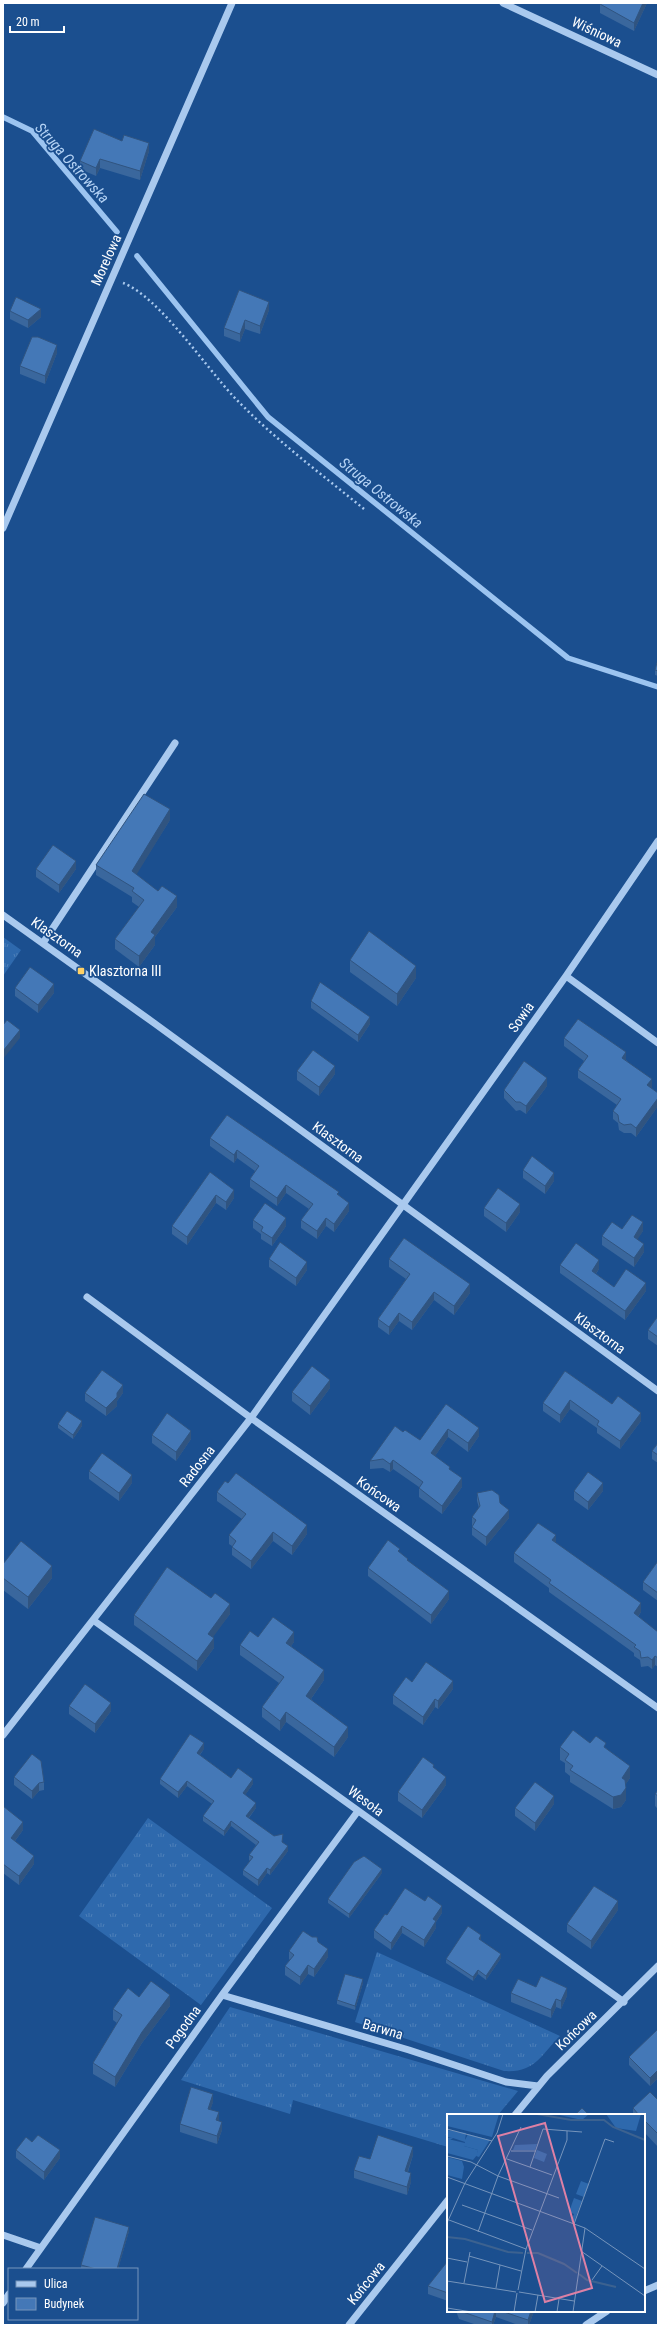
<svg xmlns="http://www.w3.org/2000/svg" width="661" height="2328" viewBox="0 0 661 2328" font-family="'Roboto Condensed',sans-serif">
  <defs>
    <pattern id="grass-tufts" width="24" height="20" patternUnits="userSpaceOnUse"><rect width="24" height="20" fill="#2e69ad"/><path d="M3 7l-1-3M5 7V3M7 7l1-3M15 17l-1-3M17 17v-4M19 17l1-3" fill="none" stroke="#4d80b9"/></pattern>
  </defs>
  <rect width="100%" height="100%" fill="#1b4f8f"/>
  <path fill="url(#grass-tufts)" d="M3,937L21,950L3,976Z
    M148,1818L272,1908L201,2005L79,1916Z
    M377,1952L560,2036C540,2056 535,2073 504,2071L355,2022Z
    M230,2007L518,2091L498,2115H448V2147L293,2100L290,2114L181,2080Z"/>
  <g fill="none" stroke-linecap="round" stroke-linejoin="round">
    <path stroke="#9cc4f0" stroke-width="5.5" d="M3,117L32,131L117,232
      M137,256L268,417L568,658L658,687"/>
    <path stroke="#a9c9ee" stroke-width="2.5" stroke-dasharray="2 3" stroke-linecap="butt" d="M123,283C158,296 206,367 233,396C273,438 320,473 364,509"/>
    <path stroke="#a9c9ee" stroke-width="7" d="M503,3L658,75
      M3,528L232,3
      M3,915L154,1023L658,1391
      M43,943L175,743
      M566,976L658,1043
      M87,1297L251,1418L658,1708
      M93,1620L624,2002
      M3,1735L251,1418L566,976L658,841
      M222,1995L409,2050L506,2082L538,2086
      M515,2115L547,2076L658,1966
      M3,2235L41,2248L222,1995L358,1811
      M26,2269L41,2248
      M644,2291L658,2285
      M3,2303L9,2294
      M349,2325L448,2200
      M586,2325L607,2311"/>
  </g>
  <path fill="#3a679d" d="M600,3H647L634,31L600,13Z
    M122,141L149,151L140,180L100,168L96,176L80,169V161Z
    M269,310L260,334L245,329L240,342L224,336V328Z
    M10,311L41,317L28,328L10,319Z
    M57,353L45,384L20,374V366Z
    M658,659V676L655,675V670Z
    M170,820L136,874L177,907L155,937V945L139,967L115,949V939L139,907L132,902V897L96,875V865Z
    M36,869H76L59,893L36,877Z
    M350,960L416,978L397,1006L350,972Z
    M15,988L54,993L38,1013L15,996Z
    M311,1001L370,1024L358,1042L311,1008Z
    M564,1038L626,1060L652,1087L651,1088L658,1093V1106L636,1137L631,1133H624L619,1130L618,1123L613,1119V1111L617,1105L578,1078V1070L584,1061L564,1046Z
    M297,1071L335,1074L319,1096L297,1080Z
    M547,1086L526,1114L520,1110L516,1111L504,1098V1090Z
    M210,1138L339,1195L349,1211L334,1232L326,1226L317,1239L301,1228V1220L309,1209L286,1193L277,1206L250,1187V1179L255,1171L237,1158L234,1163L210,1146Z
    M523,1170L554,1181L545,1194L523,1178Z
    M210,1172L234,1198L226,1210L216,1203L187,1245L172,1234V1226Z
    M484,1208L520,1212L506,1232L484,1216Z
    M253,1220L286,1226L272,1246L261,1239V1234L253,1228Z
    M622,1229L643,1231L637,1239L644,1252L634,1267L602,1245V1236Z
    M269,1259L307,1270L296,1286L269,1267Z
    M389,1259L470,1293L454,1315L434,1300L412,1330L399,1321L389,1335L378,1327V1319L406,1279L389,1267Z
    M560,1265L599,1269L596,1274L614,1287L646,1291L625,1320L560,1273Z
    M658,1316V1346L648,1339V1330Z
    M565,1371L612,1404L641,1421L620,1449L597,1433V1428L570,1409L560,1423L543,1411V1403Z
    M330,1388L310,1415L292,1401V1392Z
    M85,1393H123L117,1401V1406L106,1416L85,1401Z
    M446,1404L479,1436L468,1452L448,1437L435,1456L450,1470L462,1487L442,1514L419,1497V1487L393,1469L390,1472L383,1468L370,1469V1461L403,1432L420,1440Z
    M58,1424L82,1426L73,1439L58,1428Z
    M152,1435L191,1439L176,1461L152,1443Z
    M658,1443V1463L652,1459V1451Z
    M89,1471L132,1483L119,1501L89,1479Z
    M574,1491H603L588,1510L574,1500Z
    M217,1492L307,1534L292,1555L273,1541L251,1569L232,1555V1546L229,1544V1535L242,1519L217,1501Z
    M477,1493L500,1503L509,1518L486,1546L472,1535V1517L479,1508L477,1501Z
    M556,1543L641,1612L638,1617L658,1632V1667L655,1665L652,1669L648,1666L641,1667L640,1660L634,1656V1653L549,1592V1588L514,1562V1553Z
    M400,1553L449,1599L431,1624L368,1576V1568Z
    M658,1561V1601L643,1590V1582Z
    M3,1564L52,1578L28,1609L3,1590Z
    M230,1614L212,1637L214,1648L197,1671L134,1625V1615Z
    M258,1637L294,1642L291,1646L324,1680L311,1699L348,1737L334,1757L286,1722L280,1731L262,1717V1707L279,1683L240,1655V1645Z
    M412,1682L453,1689L438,1709L435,1707L423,1725L393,1704V1695Z
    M69,1706L111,1711L95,1733L69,1714Z
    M590,1743L606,1748L630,1778L625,1785L626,1800L621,1807L613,1809L570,1782V1776L565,1772V1763L560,1760V1747Z
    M204,1749L200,1755L231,1778L253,1784L245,1795L256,1808L249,1818L282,1842L288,1851L270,1875L267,1873L258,1886L243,1875V1870L250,1861L249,1860V1855L256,1845L231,1826L224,1836L203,1821V1816L212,1804L187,1786L178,1798L160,1784V1779Z
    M434,1769L446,1785L422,1818L398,1801V1792Z
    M14,1777L44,1782V1790L39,1791L32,1799L14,1785Z
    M658,1790V1809L655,1806V1794Z
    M554,1804L535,1831L515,1816V1808Z
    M3,1806L23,1830L15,1841L34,1864L19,1885L3,1873Z
    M382,1873L349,1918L328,1903V1899Z
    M618,1910L591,1949L567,1932V1924Z
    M442,1913L436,1922V1928L424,1947L402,1933L391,1950L374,1938V1930L387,1915Z
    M481,1939L480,1940L501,1958L486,1980L478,1974L473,1981L446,1963V1959Z
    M318,1942L328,1957L314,1977L308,1974L300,1985L285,1975V1966L290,1960L289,1959V1951Z
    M363,1983L355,2010L337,2004V2000Z
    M536,1987L567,1996L561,2009L556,2007L551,2018L511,2002V1993Z
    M658,2005V2015L657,2014V2006Z
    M170,2006L142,2043L115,2087L93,2074V2063L117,2023L113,2020V2009Z
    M658,2029V2078L650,2086L629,2065V2057Z
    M658,2100V2147L644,2132V2115H633V2108Z
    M213,2102L210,2110L218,2121L222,2130L217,2144L180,2132V2124Z
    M32,2142L60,2158L44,2180L16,2158V2150Z
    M413,2155L408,2172L411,2182L407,2195L354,2178V2170L370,2159Z
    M129,2231L118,2269H81V2265Z
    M448,2262V2301L428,2294V2286Z
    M456,2311H534L529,2325H518L496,2317L493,2325H477L459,2319Z"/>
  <path fill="#305480" d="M643,3H647L634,31V23Z
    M149,143V151L140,180V171Z
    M100,159V168L96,176V168Z
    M269,302V310L260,334V326Z
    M41,309V317L28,328V320Z
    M245,320V329L240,342V334Z
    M57,345V353L45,384V376Z
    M170,809V820L132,882V871Z
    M76,861V869L59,893V885Z
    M177,896V907L155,937V945L139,967V956L151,932Z
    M416,966V978L397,1006V994Z
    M54,984V993L38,1013V1005Z
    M370,1017V1024L358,1042V1035Z
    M20,1030V1038L3,1059V1051Z
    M626,1052V1061L622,1058Z
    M335,1066V1074L319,1096V1087Z
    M547,1078V1086L526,1114V1106Z
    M652,1079V1087L647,1093V1085Z
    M658,1098V1106L636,1137V1128Z
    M237,1150V1158L234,1163V1155Z
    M554,1173V1181L545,1194V1186Z
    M286,1185V1193L277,1206V1198Z
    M234,1190V1198L226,1210V1202Z
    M216,1195V1203L187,1245V1237Z
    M349,1203V1211L334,1232V1224Z
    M520,1204V1212L506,1232V1223Z
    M286,1218V1226L272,1246V1238Z
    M326,1218V1226L317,1239V1231Z
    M643,1222V1231L634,1245V1237Z
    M644,1244V1252L634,1267V1258Z
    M599,1260V1269L592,1279V1271Z
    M307,1262V1270L296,1286V1278Z
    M646,1283V1291L625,1320V1311Z
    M470,1284V1293L454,1315V1306Z
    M434,1292V1300L412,1330V1322Z
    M399,1313V1321L389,1335V1327Z
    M330,1380V1388L310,1415V1406Z
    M123,1385V1393L117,1401V1406L106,1416V1408Z
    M570,1400V1409L560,1423V1415Z
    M641,1413V1421L620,1449V1441Z
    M82,1421V1426L73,1439V1435Z
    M479,1428V1436L468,1452V1443Z
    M448,1429V1437L431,1462V1453Z
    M191,1431V1439L176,1461V1452Z
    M393,1460V1469L390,1472V1464Z
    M132,1475V1483L119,1501V1493Z
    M462,1478V1487L442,1514V1506Z
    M603,1483V1491L588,1510V1502Z
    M509,1510V1518L486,1546V1537Z
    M307,1525V1534L292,1555V1546Z
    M273,1532V1541L251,1569V1561Z
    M556,1535V1545L552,1540Z
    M52,1566V1578L28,1609V1597Z
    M449,1591V1599L431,1624V1615Z
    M641,1603V1612L634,1622V1613Z
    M230,1604V1614L208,1644V1634Z
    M294,1632V1642L286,1653V1643Z
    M214,1638V1648L197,1671V1661Z
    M655,1656V1665L652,1669V1660Z
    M324,1670V1680L306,1706V1696Z
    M453,1681V1689L438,1709V1701Z
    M435,1699V1707L423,1725V1717Z
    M111,1703V1711L95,1733V1724Z
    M286,1712V1722L280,1731V1721Z
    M348,1727V1737L334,1757V1747Z
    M204,1743V1749L197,1758V1753Z
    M630,1766V1778L622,1790V1778Z
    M446,1777V1785L422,1818V1810Z
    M253,1779V1784L243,1798V1793Z
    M187,1781V1786L178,1798V1792Z
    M39,1783V1791L32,1799V1791Z
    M626,1788V1800L621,1807L613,1809V1797Z
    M554,1796V1804L535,1831V1823Z
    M256,1803V1808L246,1821V1816Z
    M231,1821V1826L224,1836V1831Z
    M23,1822V1830L11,1846V1838Z
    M288,1846V1851L270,1875V1870Z
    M34,1856V1864L19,1885V1876Z
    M267,1868V1873L258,1886V1880Z
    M382,1869V1873L349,1918V1914Z
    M618,1901V1910L591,1949V1941Z
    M442,1906V1913L436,1922V1928L424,1947V1940L433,1919Z
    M402,1926V1933L391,1950V1943Z
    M481,1935V1939L479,1943V1939Z
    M328,1949V1957L314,1977V1969Z
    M501,1954V1958L486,1980V1976Z
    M308,1965V1974L300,1985V1977Z
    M478,1970V1974L473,1981V1977Z
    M363,1979V1983L355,2010V2006Z
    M567,1988V1996L561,2009V2001Z
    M170,1995V2006L142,2043L115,2087V2077L142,2032Z
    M556,1999V2007L551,2018V2010Z
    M658,2070V2078L650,2086V2078Z
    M213,2094V2102L208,2117V2109Z
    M219,2112V2120L216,2129V2120Z
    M222,2122V2130L217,2144V2136Z
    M413,2147V2155L405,2179V2171Z
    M60,2150V2158L44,2180V2172Z
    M411,2173V2182L407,2195V2187Z
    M129,2227V2231L118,2269H117Z
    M495,2311H496V2317L493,2325H492V2322Z
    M531,2311H534L529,2325H528V2320Z"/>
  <path fill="#4478b7" stroke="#305480" d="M600,3H643L634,23L600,4Z
    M94,129L122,141L124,135L149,143L140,171L100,159L96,168L80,161Z
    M239,290L269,302L260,326L245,320L240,334L224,328Z
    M16,297L41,309L28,320L10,311Z
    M32,337H38L57,345L45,376L20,366Z
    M658,659V671L655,670Z
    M144,794L170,809L132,871L158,891L162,886L177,896L151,932L155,935L139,956L115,939L144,900L132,891L134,888L96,865Z
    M53,845L76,861L59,885L36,869Z
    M369,931L416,966L397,994L350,960Z
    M30,967L54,984L38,1005L15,988Z
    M320,982L370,1017L358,1035L311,1001Z
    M578,1019L626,1052L622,1058L652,1079L647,1085L658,1093V1098L636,1128L631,1124L624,1125L619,1122L618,1115L613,1111L621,1099L578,1070L588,1056L564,1038Z
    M7,1020L20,1030L3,1051V1025Z
    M313,1050L335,1066L319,1087L297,1071Z
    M524,1061L547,1078L526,1106L520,1102H516L504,1090Z
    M227,1115L339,1192L337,1194L349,1203L334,1224L326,1218L317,1231L301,1220L313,1204L286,1185L277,1198L250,1179L259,1166L237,1150L234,1155L210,1138Z
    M532,1156L554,1173L545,1186L523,1170Z
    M210,1172L234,1190L226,1202L216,1195L187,1237L172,1226Z
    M498,1188L520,1204L506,1223L484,1208Z
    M265,1203L286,1218L272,1238L261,1231L263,1227L253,1220Z
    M632,1215L643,1222L634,1237L644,1244L634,1258L602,1236L612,1222L622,1229Z
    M404,1238L470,1284L454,1306L434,1292L412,1322L399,1313L389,1327L378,1319L410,1274L389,1259Z
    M280,1242L307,1262L296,1278L269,1259Z
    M576,1243L599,1260L592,1271L614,1287L626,1269L646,1283L625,1311L560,1265Z
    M658,1316V1337L648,1330Z
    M312,1366L330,1380L310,1406L292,1392Z
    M102,1370L123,1385L117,1393V1397L106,1408L85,1393Z
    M565,1371L612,1404L618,1396L641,1413L620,1441L597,1425L599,1421L570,1400L560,1415L543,1403Z
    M446,1404L479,1428L468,1443L448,1429L431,1453L450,1467L449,1469L462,1478L442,1506L419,1488L423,1482L393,1460L390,1464L383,1459L370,1461L395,1426L403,1432L405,1430L420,1440Z
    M67,1411L82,1421L73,1435L58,1424Z
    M167,1413L191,1431L176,1452L152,1435Z
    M658,1443V1455L652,1451Z
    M102,1453L132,1475L119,1493L89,1471Z
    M588,1472L603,1483L588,1502L574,1491Z
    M236,1473L307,1525L292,1546L273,1532L251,1561L232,1547L236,1541L229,1535L246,1514L217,1492L225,1481L228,1483Z
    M492,1490L499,1495L500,1503L509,1510L486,1537L472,1527L476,1520L472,1517L480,1506L477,1493Z
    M538,1523L556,1535L552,1540L641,1603L634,1613L658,1632V1658L655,1656L652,1660L648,1657L641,1658L640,1651L634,1647L636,1645L549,1583L551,1580L514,1553Z
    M388,1540L400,1549L398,1551L408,1559L407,1560L449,1591L431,1615L368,1568Z
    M21,1541L52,1566L28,1597L3,1578V1564Z
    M658,1561V1593L643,1582Z
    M167,1567L211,1598L215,1593L230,1604L208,1634L214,1638L197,1661L134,1615Z
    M273,1617L294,1632L286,1643L324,1670L306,1696L348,1727L334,1747L286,1712L280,1721L262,1707L284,1677L240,1645L250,1631L258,1637Z
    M426,1662L453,1681L438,1701L435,1699L423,1717L393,1695L406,1677L412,1682Z
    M85,1684L111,1703L95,1724L69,1706Z
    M573,1730L590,1743L596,1736L606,1743L604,1747L630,1766L622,1778L625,1780L626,1788L621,1795L613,1797L570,1770L573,1766L565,1760L569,1754L560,1747Z
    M190,1734L204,1743L197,1753L231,1778L238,1768L253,1779L243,1793L256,1803L246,1816L274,1836L283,1834L282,1842L288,1846L270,1870L267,1868L258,1880L243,1870L253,1857L249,1855L259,1842L231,1821L224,1831L203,1816L214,1801L187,1781L178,1792L160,1779Z
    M32,1754L41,1761L44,1782L39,1783L32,1791L14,1777Z
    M423,1757L434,1765L433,1767L446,1777L422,1810L398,1792Z
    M535,1782L554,1796L535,1823L515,1808Z
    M658,1790V1796L655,1794Z
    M3,1806L23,1822L11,1838L34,1856L19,1876L3,1864Z
    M364,1856L382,1869L349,1914L328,1899L354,1862Z
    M594,1886L618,1901L591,1941L567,1924Z
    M405,1888L425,1901L428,1896L442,1906L433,1919L436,1921L424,1940L402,1926L391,1943L374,1930L385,1914L387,1915Z
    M468,1926L481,1935L479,1939L501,1954L486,1976L478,1970L473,1977L446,1959Z
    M303,1931L312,1937H317L318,1942L328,1949L314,1969L308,1965L300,1977L285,1966L294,1955L289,1951Z
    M345,1974L363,1979L355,2006L337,2000Z
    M541,1976L567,1988L561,2001L556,1999L551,2010L511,1993L518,1979L536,1987Z
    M151,1981L170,1995L142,2032L115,2077L93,2063L122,2015L113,2009L128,1988L139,1997Z
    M658,2029V2070L650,2078L629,2057Z
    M191,2087L213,2094L208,2109L219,2112L216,2120L222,2122L217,2136L180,2124Z
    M650,2092L658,2100V2134L644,2120V2115H639L633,2108Z
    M582,2108L589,2115H575Z
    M38,2135L60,2150L44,2172L16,2150L26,2137L32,2142Z
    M378,2135L413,2147L405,2171L411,2173L407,2187L354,2170L359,2156L370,2159Z
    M95,2217L129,2227L117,2269H96L81,2265Z
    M447,2262H448V2293L428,2286Z
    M460,2311H495L492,2322Z
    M501,2311H531L528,2320Z"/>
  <rect fill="#ffd166" stroke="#1b4f8f" stroke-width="1.5" x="77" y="967" width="8" height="8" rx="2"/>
  <g text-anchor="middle" stroke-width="3.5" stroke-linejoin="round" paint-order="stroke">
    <g font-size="14" fill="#fff" stroke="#1b4f8f">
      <text transform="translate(597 32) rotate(25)" y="5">Wiśniowa</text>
      <text transform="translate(106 260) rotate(-66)" y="5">Morelowa</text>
      <text transform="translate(57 937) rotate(35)" y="5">Klasztorna</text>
      <text transform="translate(521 1017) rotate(-55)" y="5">Sowia</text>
      <text transform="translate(338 1142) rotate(36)" y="5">Klasztorna</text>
      <text transform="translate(600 1333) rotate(36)" y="5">Klasztorna</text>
      <text transform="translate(197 1466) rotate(-52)" y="5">Radosna</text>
      <text transform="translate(379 1494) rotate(35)" y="5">Końcowa</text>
      <text transform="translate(366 1801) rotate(36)" y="5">Wesoła</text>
      <text transform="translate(183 2027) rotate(-54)" y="5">Pogodna</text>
      <text transform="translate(383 2029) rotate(16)" y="5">Barwna</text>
      <text transform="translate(576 2030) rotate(-44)" y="5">Końcowa</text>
      <text transform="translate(366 2283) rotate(-51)" y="5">Końcowa</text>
    </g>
    <g font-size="14" fill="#fff" stroke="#1b4f8f" text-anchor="start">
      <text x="89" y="976">Klasztorna III</text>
    </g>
    <g font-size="15" font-style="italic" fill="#b5d3f5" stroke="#1b4f8f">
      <text transform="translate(72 163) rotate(48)" y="5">Struga Ostrowska</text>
      <text transform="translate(381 493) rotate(39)" y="5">Struga Ostrowska</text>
    </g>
  </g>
  <g transform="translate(447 2114)">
    <rect width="198" height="198" fill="#1b4f8f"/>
    <path d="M0,16L19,19L18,26L21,20L43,26L32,43L29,42L31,36L17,32L18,28L6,24L0,28V24L5,23H0ZM90,30L88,36H66L68,31ZM90,36L100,40L97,48L87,44ZM0,43L15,47L17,53L15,65L0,61ZM134,67L142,70L137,83L129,80ZM127,84L135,87L127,108L124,107L127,100L122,98Z" fill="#2e69ad"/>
    <path d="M159,0H194L189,17L169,14Z" fill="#2e69ad"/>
    <path d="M0,0H52L45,23L0,12ZM108,0H142L135,6ZM1,25L22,30L17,32L31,36L30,41L26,46L0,39Z" fill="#2e69ad"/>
    <path fill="none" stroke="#3c6290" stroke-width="2" d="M90,0L124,6H157L166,13L198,26M0,123L18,125L61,138L76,139M80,139H91L117,150L130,159M132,160L140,166L169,173"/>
    <path fill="none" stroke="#7695bc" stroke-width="1" d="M0,15L45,27M64,37H89M0,42L24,48L51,62L112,84M60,45L105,61M83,53L96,15L135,18M0,63L138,114L198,155M15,91L85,116M2,106L79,135M0,109L18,69L50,19L56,0M127,110L158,25L167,28M31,118L51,62L74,13M134,137L198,182M22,142L74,157M0,144L20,148M145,166L155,152M0,167L69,178M17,169L23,138M49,174L53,151M71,176L79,135L120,26V17M72,178L127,187M0,194L25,198M67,198L70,179M88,198L91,181M110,198L112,185M126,198L138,114"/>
    <path fill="#dd80a5" fill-opacity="0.15" stroke="#dd80a5" stroke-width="2" d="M98,9L145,174L98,188L51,22Z"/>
    <rect width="198" height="198" fill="none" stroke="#fff" stroke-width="2"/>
  </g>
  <rect width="661" height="2328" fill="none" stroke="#ffffff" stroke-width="8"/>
  <rect x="8" y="2268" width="130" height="52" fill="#1b4f8f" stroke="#7695bc"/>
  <rect x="16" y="2281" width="20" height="6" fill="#a9c9ee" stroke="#7695bc"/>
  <text x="44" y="2288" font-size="12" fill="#ffffff">Ulica</text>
  <rect x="16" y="2298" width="20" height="12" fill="#4478b7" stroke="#7695bc"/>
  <text x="44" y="2308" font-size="12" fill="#ffffff">Budynek</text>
  <path d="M10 26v6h54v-6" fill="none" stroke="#ffffff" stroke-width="2"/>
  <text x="16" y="26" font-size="12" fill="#ffffff" stroke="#1b4f8f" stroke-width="3" paint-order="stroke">20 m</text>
</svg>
